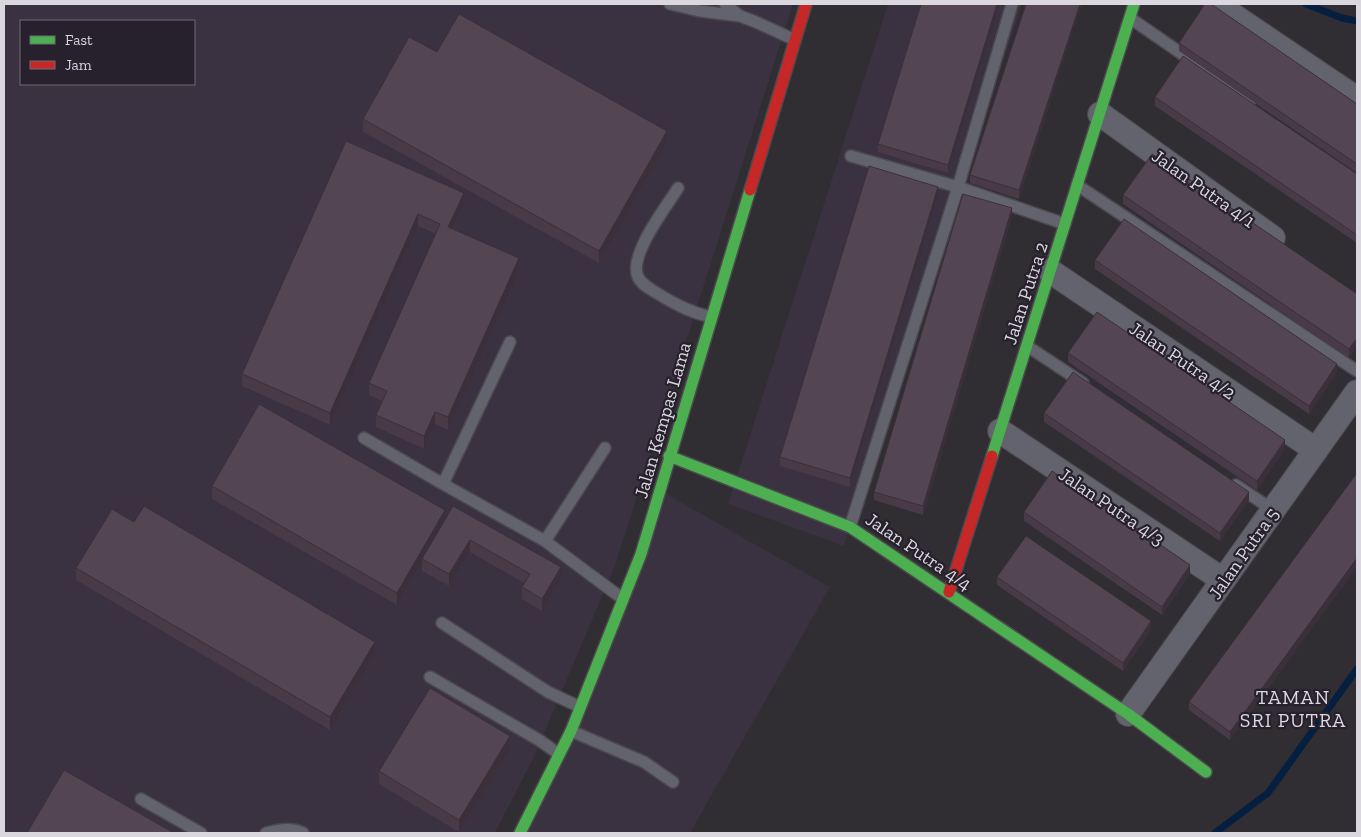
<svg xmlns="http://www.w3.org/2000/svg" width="1361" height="837" viewBox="0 0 1361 837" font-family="'Zilla Slab',serif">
  <rect width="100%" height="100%" fill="#302d33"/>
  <path fill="#3a3141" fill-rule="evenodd" d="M4,4H793L615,566L534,757L495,833H4ZM21,21H194V84H21Z
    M888,4H1022L844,546L728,504Z
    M663,492L830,587L690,833H520Z"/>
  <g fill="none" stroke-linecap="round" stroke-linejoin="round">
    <path stroke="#041f40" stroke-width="7" d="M1306,4L1342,18L1357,21
      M1215,833L1268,793L1357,669"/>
    <defs>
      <path id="lane" d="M670,4L700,11L740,16L756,22L795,40
        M725,4L740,16
        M1130,18L1250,101
        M851,156L958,187L1065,224
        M1077,185L1357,371
        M678,188C667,206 628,255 638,277C643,287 656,292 665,298C681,307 693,313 711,317
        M510,342L443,484L545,541L623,599
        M1027,346L1083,383
        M364,438L443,484
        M1236,485L1273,510
        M850,527L958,187L1012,4
        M545,541L605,448
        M442,623L548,692L580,707
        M430,677L539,740L559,754
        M571,731L644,762L673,782
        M141,799L201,833
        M266,833C279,830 291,827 303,833"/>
      <path id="street" d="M1216,4L1357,99
        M1100,114L1273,238
        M1050,271L1316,450
        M1000,431L1223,580
        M1128,714L1357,392"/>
      <path id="fast" d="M669,456L850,527L1128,714L1206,772
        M992,456L1134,4
        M520,833L571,731L641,554L750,190"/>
      <path id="jam" d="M750,190L806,4
        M949,592L992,456"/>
    </defs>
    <use href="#lane" stroke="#4b494e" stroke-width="14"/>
    <use href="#street" stroke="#4b494e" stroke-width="26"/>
    <use href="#fast" stroke="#4b494e" stroke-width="14"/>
    <use href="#jam" stroke="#4b494e" stroke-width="14"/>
    <use href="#lane" stroke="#63636e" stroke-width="11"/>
    <use href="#street" stroke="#63636e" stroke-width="24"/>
    <use href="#fast" stroke="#4caf50" stroke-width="11"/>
    <use href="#jam" stroke="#c62828" stroke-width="11"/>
  </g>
  <path fill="#483b47" d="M1000,4L948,173L878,152V144Z
    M1026,4L1019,199L970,183V175Z
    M1179,43L1357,104V173L1179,51Z
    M437,52L667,143L599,263L363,132V119Z
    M1155,97L1357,174V243L1155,106Z
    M346,141L464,205L453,229L519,271L448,430L435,424L424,449L376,427V415L382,401L369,395V383L436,234L418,226L330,425L242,386V374Z
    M1123,195L1357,294L1349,358L1123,204Z
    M938,196L850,487L780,466V457Z
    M1012,216L923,515L874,500V492Z
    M1095,260L1337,373L1309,414L1095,269Z
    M1068,353L1285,449L1257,490L1068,362Z
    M1044,413L1249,500L1220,541L1044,422Z
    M1357,473V567L1230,740L1189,710V702Z
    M212,486L445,519L561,579L542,611L522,599V587L524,583L470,552L449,586L422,571V562L397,605L212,499Z
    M1024,512L1190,574L1162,615L1024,521Z
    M134,522L375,654L330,730L76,580V568Z
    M997,577L1151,630L1123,671L997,585Z
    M510,749L459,832L379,784V771Z"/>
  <path fill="#3b3039" d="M997,4H1000L948,173V165Z
    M1080,4H1082L1019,199V190Z
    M667,131V143L599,263V251Z
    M938,187V196L850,487V478Z
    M464,193V205L448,239V227Z
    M1012,208V216L923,515V506Z
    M418,214V226L330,425V413Z
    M519,258V271L448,430V417Z
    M1357,338V347L1349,358V349Z
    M1337,364V373L1309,414V406Z
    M435,412V424L424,449V436Z
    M1285,440V449L1257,490V481Z
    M1249,492V500L1220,541V533Z
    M445,510V522L422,559V562L397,605V593Z
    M470,540V552L449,586V574Z
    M1357,558V567L1230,740V732Z
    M1190,565V574L1162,615V607Z
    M561,567V579L542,611V599Z
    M1151,621V630L1123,671V663Z
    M375,642V654L330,730V717Z
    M510,736V749L459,832V820Z"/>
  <path fill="#544552" stroke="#3b3039" d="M921,4H997L948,165L878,144Z
    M1026,4H1080L1019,190L970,175Z
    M1205,4H1211L1357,104V164L1179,43Z
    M459,14L667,131L599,251L363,119L409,37L437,52Z
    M1183,56L1357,174V235L1155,97Z
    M346,141L464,193L448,227L519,258L448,417L435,412L424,436L376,415L387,391L369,383L440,224L418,214L330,413L242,374Z
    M1152,154L1357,294V338L1349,349L1123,195Z
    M869,166L938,187L850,478L780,457Z
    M963,194L1012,208L923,506L874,492Z
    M1124,219L1337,364L1309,406L1095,260Z
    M1097,312L1285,440L1257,481L1068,353Z
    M1073,372L1249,492L1220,533L1044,413Z
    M259,404L445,510L397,593L212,486Z
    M1052,471L1190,565L1162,607L1024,512Z
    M1357,473V558L1230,732L1189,702Z
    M144,506L375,642L330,717L76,568L112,509L134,522Z
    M453,506L561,567L542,599L522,587L530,574L470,540L449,574L422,559Z
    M1026,536L1151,621L1123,663L997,577Z
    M430,688L510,736L459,820L379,771Z
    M64,770L174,833H27Z"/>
  <g text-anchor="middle" stroke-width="4.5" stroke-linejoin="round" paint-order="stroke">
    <g font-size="19" fill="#dbd7df" stroke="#26212c">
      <text transform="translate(1204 188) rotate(35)" y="7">Jalan Putra 4/1</text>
      <text transform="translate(1025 293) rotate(-72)" y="7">Jalan Putra 2</text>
      <text transform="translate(1183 360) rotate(34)" y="7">Jalan Putra 4/2</text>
      <text transform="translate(662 420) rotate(-74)" y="7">Jalan Kempas Lama</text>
      <text transform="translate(1112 506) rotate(34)" y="7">Jalan Putra 4/3</text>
      <text transform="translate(919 551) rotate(34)" y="7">Jalan Putra 4/4</text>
      <text transform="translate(1243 553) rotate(-55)" y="7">Jalan Putra 5</text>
    </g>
    <g font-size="20" letter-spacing="1" fill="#dbd7df" stroke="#26212c">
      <text x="1293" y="704">TAMAN<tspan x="1293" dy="23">SRI PUTRA</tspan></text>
    </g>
  </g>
  <rect width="1361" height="837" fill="none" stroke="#dbd7df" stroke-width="10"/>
  <rect x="20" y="20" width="175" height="65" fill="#26212c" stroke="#6e6a74"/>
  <rect x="30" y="36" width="25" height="8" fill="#4caf50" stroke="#6e6a74"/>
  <text x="65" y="45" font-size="15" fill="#dbd7df">Fast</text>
  <rect x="30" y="61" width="25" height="8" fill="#c62828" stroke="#6e6a74"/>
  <text x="65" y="70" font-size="15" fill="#dbd7df">Jam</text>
</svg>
